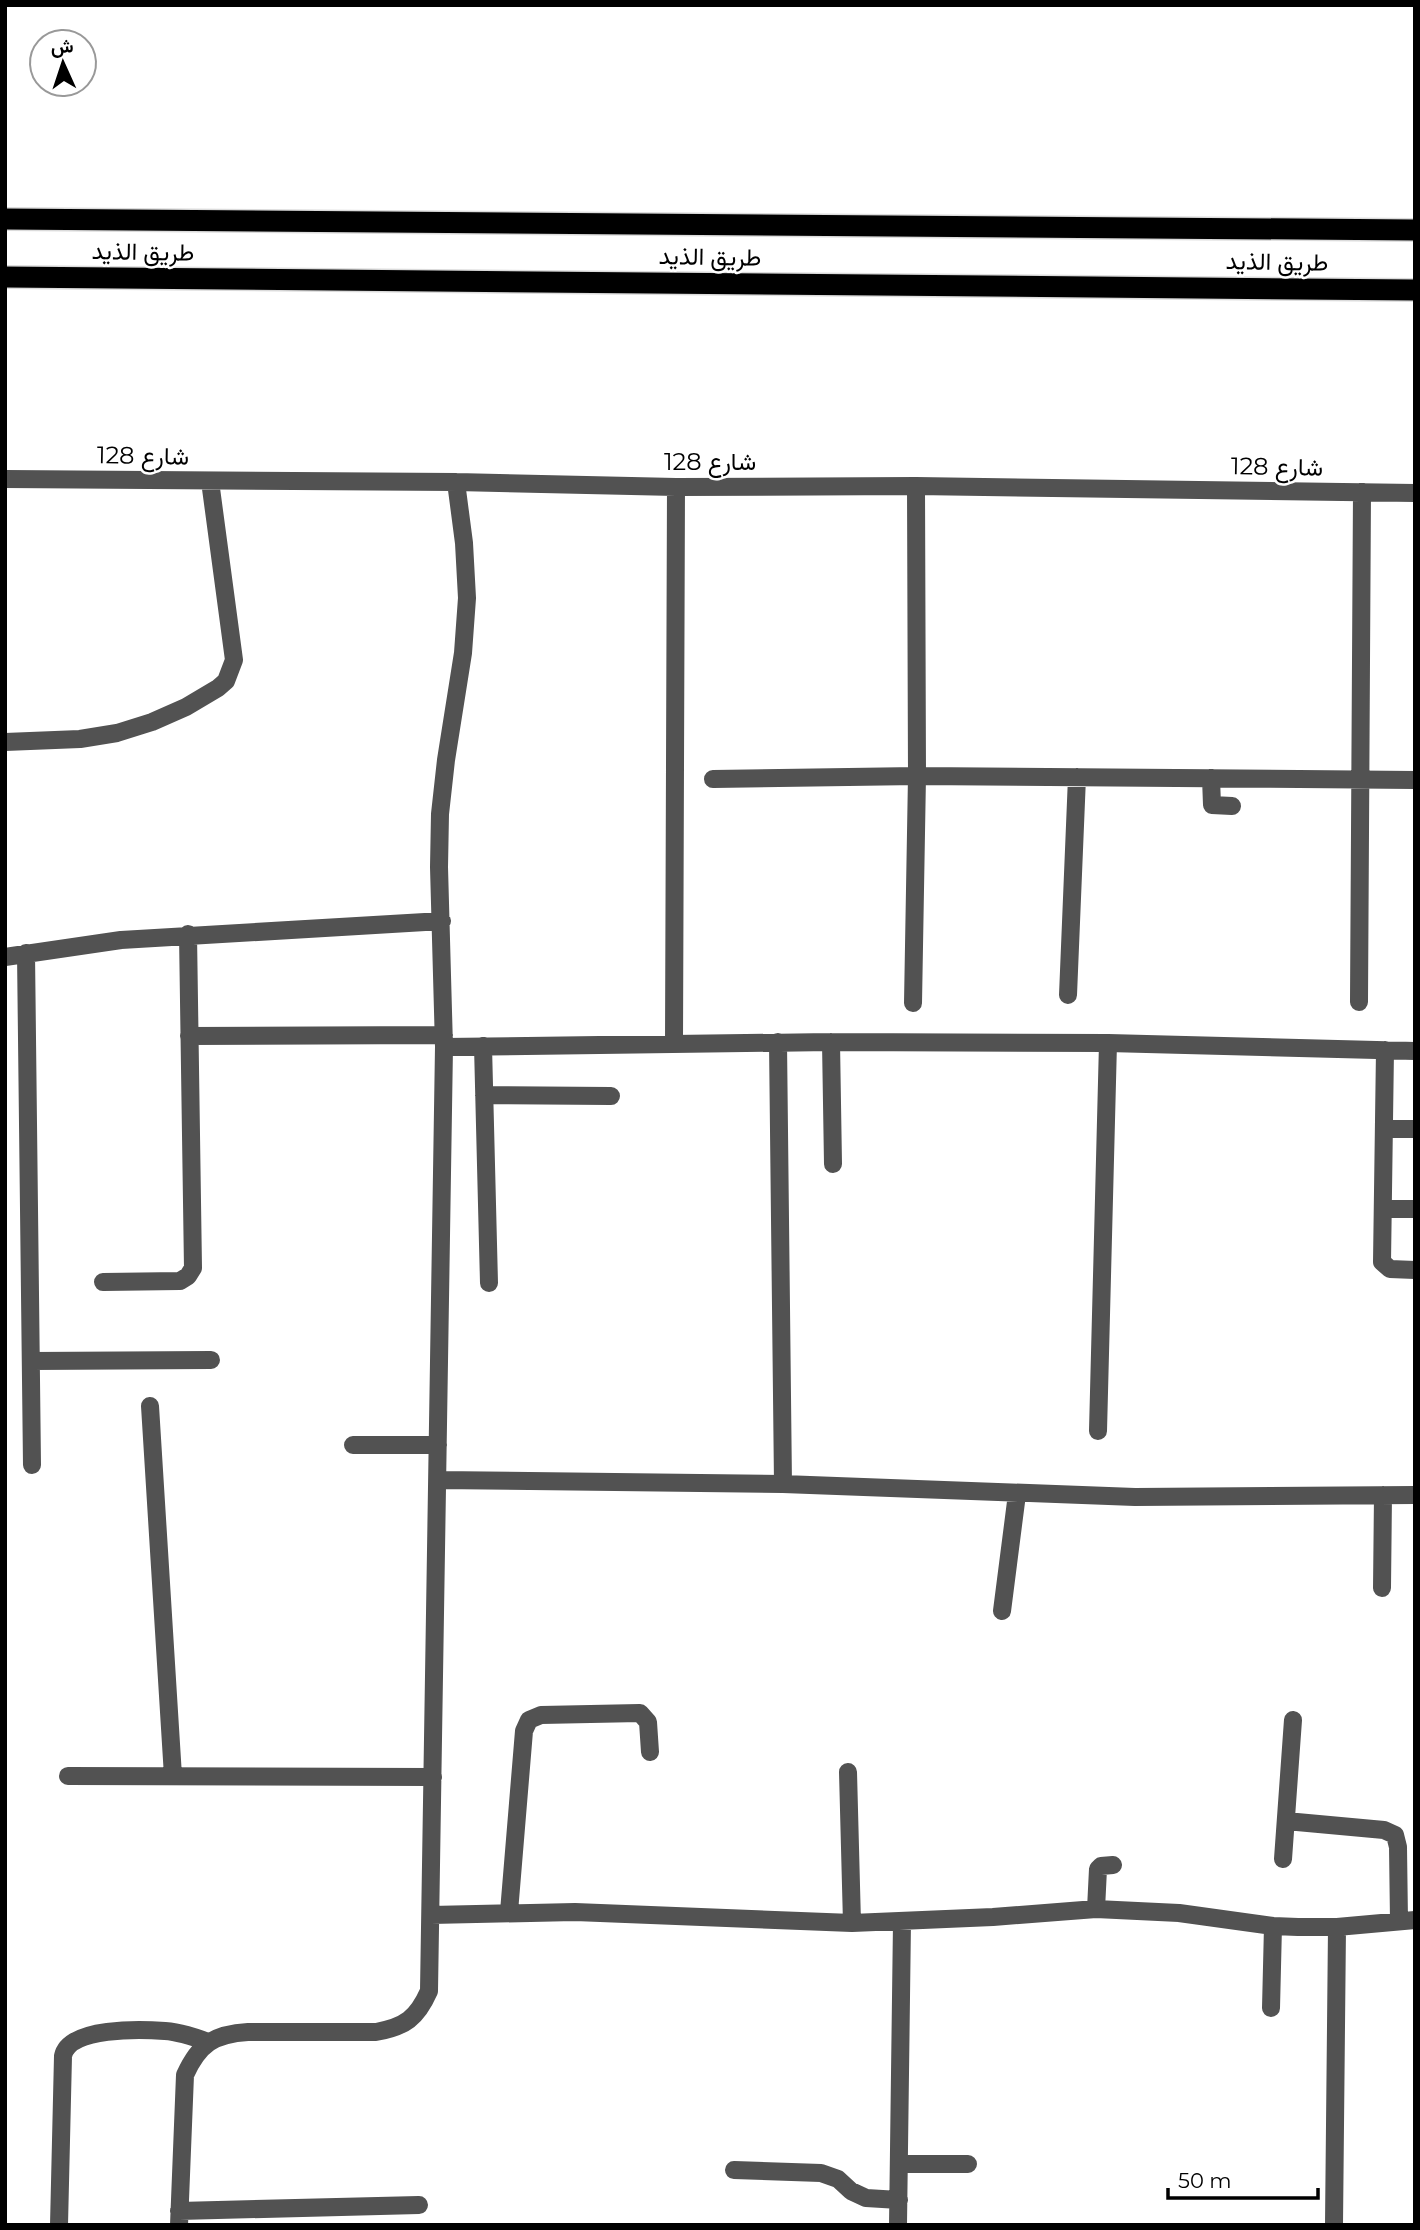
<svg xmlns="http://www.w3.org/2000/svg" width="1420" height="2230" viewBox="0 0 1420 2230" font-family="Montserrat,Vazirmatn,sans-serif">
  <rect width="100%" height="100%" fill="#fff"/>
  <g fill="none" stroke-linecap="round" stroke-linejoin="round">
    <defs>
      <path id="highway" d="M5,219L1415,230
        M5,277L1415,290"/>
    </defs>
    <use href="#highway" stroke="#dbdbdb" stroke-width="24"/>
    <path stroke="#525252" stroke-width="18" d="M5,479L456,482L676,487L916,486L1415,493
      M5,742L80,739L117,733L152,722L186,707L218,688L226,681L234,660L210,481
      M1211,778L1212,805L1232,806
      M713,779L917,776L1415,780
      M26,953L32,1465
      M5,957L121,940L442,921
      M1068,995L1077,777
      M1359,1002L1362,492
      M913,1003L917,776L916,486
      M189,1036L444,1035
      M778,1042L783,1484
      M831,1042L833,1164
      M674,1043L676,487
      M483,1046L489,1283
      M444,1047L831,1042L1108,1043L1415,1051
      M1385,1050L1382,1262L1390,1269L1415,1270
      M484,1095L611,1096
      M1384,1129H1415
      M1383,1209H1415
      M103,1282L180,1281L188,1276L193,1268L188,934
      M31,1361L211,1360
      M150,1406L173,1776
      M1098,1431L1108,1043
      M353,1445H438
      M438,1480L783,1484L1135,1497L1415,1495
      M1382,1588L1383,1495
      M1002,1611L1017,1494
      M848,1772L852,1923
      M68,1776L433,1777
      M1286,1821L1384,1830L1395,1835L1398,1847L1399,1921
      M1283,1859L1293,1720
      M1096,1909L1098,1869L1101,1866L1113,1865
      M509,1912L524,1731L529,1720L541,1715L640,1713L648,1722L650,1752
      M431,1915L575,1912L852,1923L993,1917L1096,1909L1179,1913L1273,1926L1298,1927H1337L1415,1920
      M1271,2008L1273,1926
      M899,2164H968
      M734,2170L821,2173L838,2179L851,2191L866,2198L899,2200
      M179,2211L419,2205
      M59,2225L63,2056C69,2027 141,2029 165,2031C180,2032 194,2037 208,2042
      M179,2225L185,2075C199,2044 214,2034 248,2032H376C405,2027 417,2018 429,1991L444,1047L439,867L440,814L446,760L463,653L467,598L464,543L456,482
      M898,2225L902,1922
      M1334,2225L1337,1927"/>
    <use href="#highway" stroke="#000" stroke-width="21"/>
  </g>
  <g text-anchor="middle" stroke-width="5" stroke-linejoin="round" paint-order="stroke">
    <g font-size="24" fill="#000" stroke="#fff">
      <text transform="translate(143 252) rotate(1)" y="8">طريق الذيد</text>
      <text transform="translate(710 257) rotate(1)" y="8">طريق الذيد</text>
      <text transform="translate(1277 262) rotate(1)" y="8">طريق الذيد</text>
      <text transform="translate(143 456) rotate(1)" y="8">شارع 128</text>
      <text x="710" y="470">شارع 128</text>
      <text transform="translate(1277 467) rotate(1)" y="8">شارع 128</text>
    </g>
  </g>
  <rect width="1420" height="2230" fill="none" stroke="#000000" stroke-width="14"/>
  <g transform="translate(63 63) rotate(357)"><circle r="33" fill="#ffffff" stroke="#999999" stroke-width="2"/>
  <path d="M0-5L12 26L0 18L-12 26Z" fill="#000000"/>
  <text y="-10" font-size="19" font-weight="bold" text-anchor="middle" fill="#000000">ش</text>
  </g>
  <path d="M1168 2188v10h150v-10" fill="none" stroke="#000000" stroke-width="3.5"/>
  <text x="1178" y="2188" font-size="21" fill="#000000" stroke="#ffffff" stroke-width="5" paint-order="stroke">50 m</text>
</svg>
